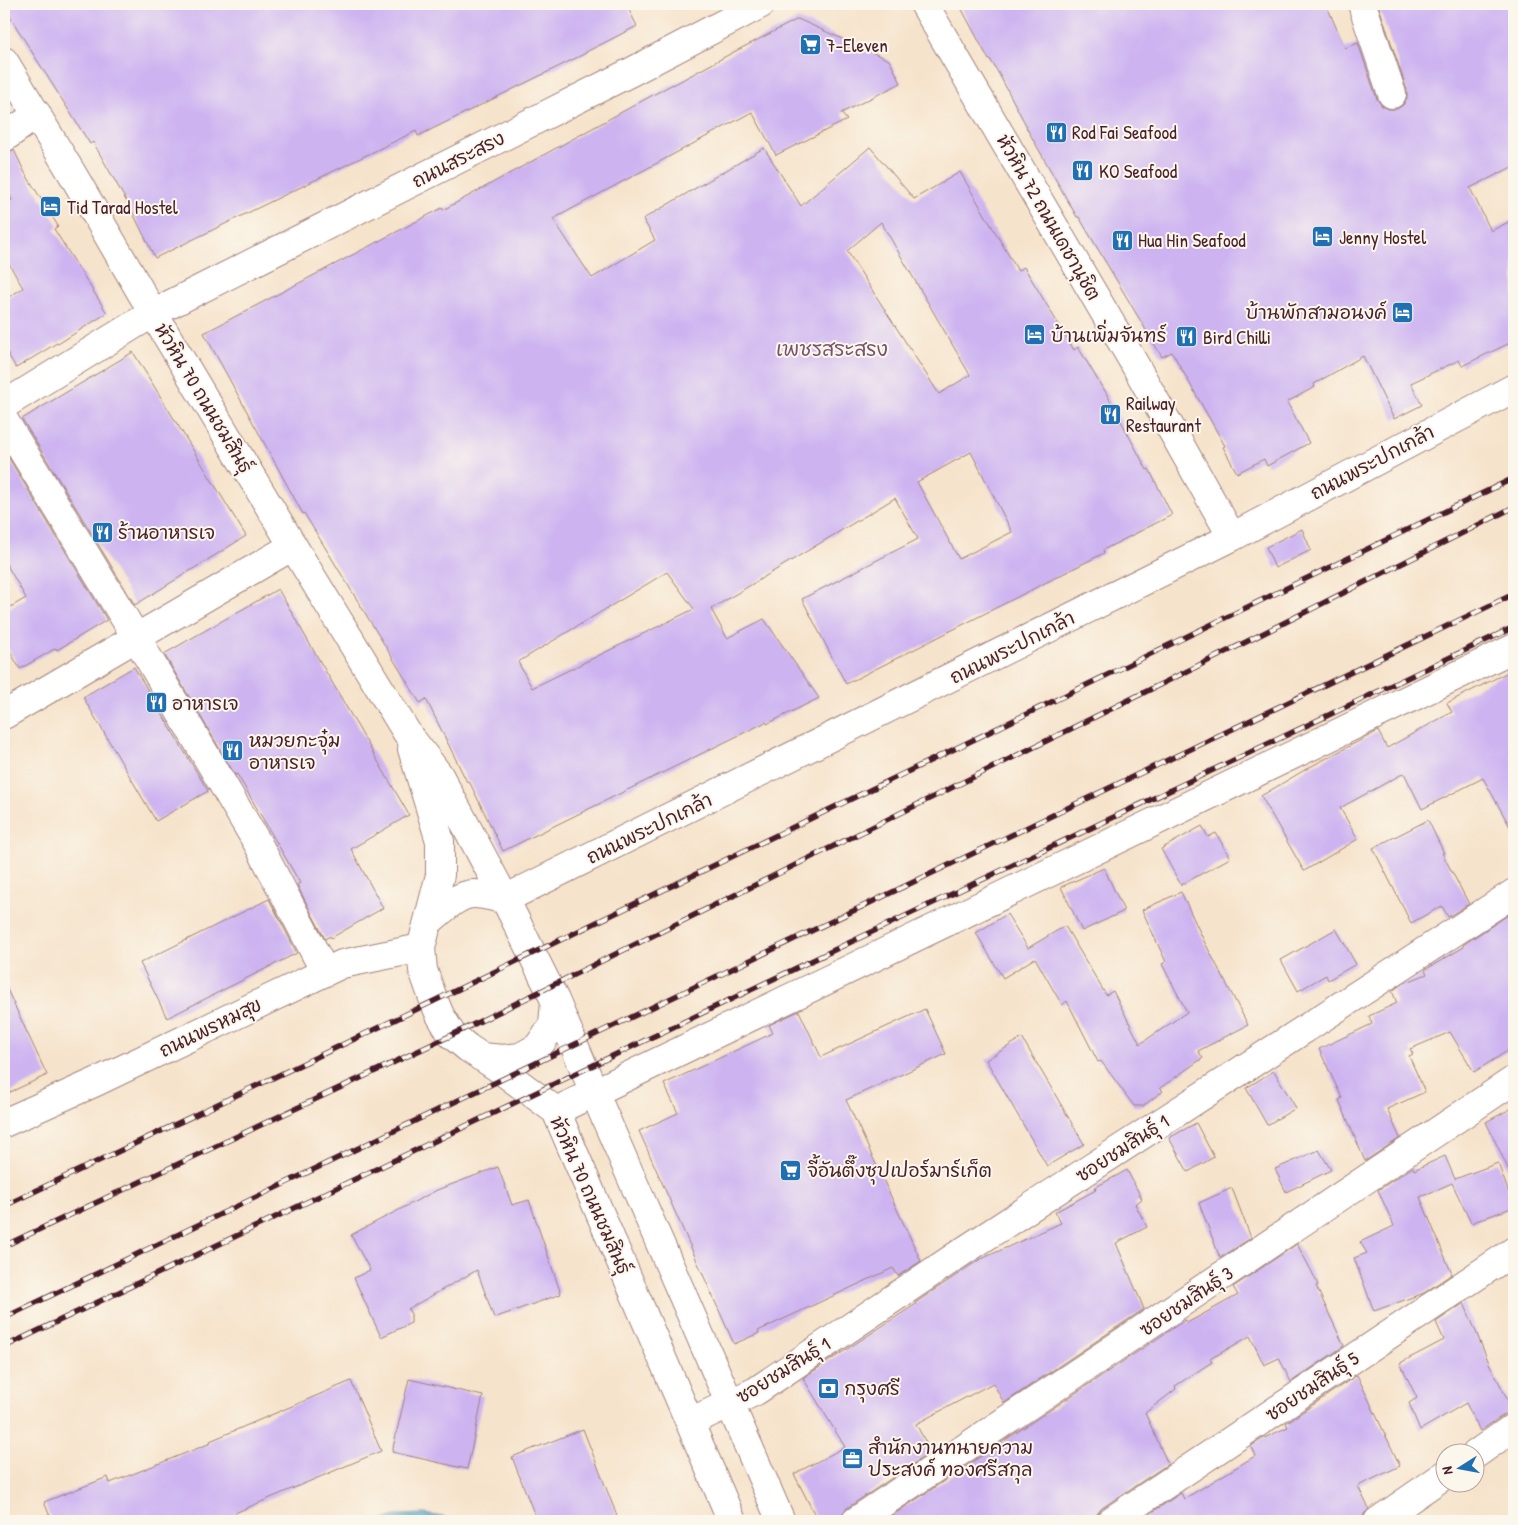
<svg xmlns="http://www.w3.org/2000/svg" width="1518" height="1525" viewBox="0 0 1518 1525" font-family="'Patrick Hand','Playpen Sans Thai',sans-serif">
  <rect width="100%" height="100%" fill="#fbf7ec"/>
  <filter id="ink" filterUnits="userSpaceOnUse"><feTurbulence type="fractalNoise" baseFrequency=".02" numOctaves="2"/><feDisplacementMap in="SourceGraphic" scale="10" xChannelSelector="R" yChannelSelector="G"/><feConvolveMatrix kernelMatrix="1 2 1 2 8 2 1 2 1" color-interpolation-filters="sRGB"/></filter>
  <filter id="wash" filterUnits="userSpaceOnUse"><feTurbulence type="fractalNoise" baseFrequency=".0096" numOctaves="4" result="noise"/><feDisplacementMap in="SourceGraphic" scale="20" xChannelSelector="R" yChannelSelector="G"/><feGaussianBlur stdDeviation="1.12" result="paint"/><feColorMatrix in="noise" values="0 0 0 0 0 0 0 0 0 0 0 0 0 0 0 0 0 1.4 0 .05"/><feComposite in="paint" operator="in"/></filter>
  <g filter="url(#wash)">
    <rect width="100%" height="100%" fill="#f6e3cb"/>
    <path fill="#51abce" stroke="#4e657c" d="M424,1514L444,1517L455,1521H379L399,1515Z"/>
    <g id="blocks">
      <path fill="#cdb4f1" fill-rule="evenodd" d="M4,4H626L637,26L586,52V53L418,136L416,131L155,258L132,211L93,142L90,144L20,33L4,7Z
        M959,4H1326L1345,48L1358,43L1377,99L1382,106L1389,109H1397L1403,105L1407,98V90L1378,4H1514V166L1470,188L1491,231L1514,219V341L1462,366L1459,360L1411,383L1422,405L1394,419L1363,356L1314,384L1315,387L1287,402L1309,443L1267,466L1264,459L1237,473L1223,447L1225,446L1172,352L1162,357L1079,217H1077L1026,127H1027L999,74L990,59L989,60Z
        M798,19L889,60L901,83L841,113L847,120L776,155L752,112L553,219L592,278L655,240L643,219L764,148L801,206L870,147L914,199L960,172L1018,271L1024,267L1074,350L1078,347L1103,389H1104L1147,470L1149,469L1172,515L1103,550L1104,553L846,684L802,599L918,539L895,498L711,609L727,638L764,619L819,698L767,724L766,722L503,851L469,781L467,782L426,699L420,703L304,513L303,514L204,333L442,208L443,210L673,84V85L730,54ZM881,222L970,375L939,394L847,251ZM971,452L1012,532L959,559L917,482ZM667,572L694,609L532,688L518,662Z
        M14,150L25,173L58,226L54,229L107,313L58,344L57,343L16,368L4,347V300L23,288L4,255V205L12,200L4,183V153Z
        M133,352L246,536L135,605L22,419Z
        M4,450L107,620L57,650L56,648L20,669L4,641V611L26,598L4,560Z
        M1302,529L1311,550L1275,568L1266,547Z
        M278,589L409,815L351,849L383,908L331,938L330,936L325,939L297,885L300,883L237,774L235,775L164,654Z
        M134,667L208,791L156,821L83,697Z
        M1514,669V834L1483,778L1422,809L1404,773L1340,808L1358,839L1304,871L1261,796L1308,768L1378,731L1387,748L1452,712L1447,703Z
        M1428,820L1444,853H1442L1469,904L1448,917L1442,906L1411,923L1373,848Z
        M1202,826L1208,837L1216,833L1230,858L1181,885L1161,849Z
        M1104,868L1124,911L1082,931L1061,887Z
        M1181,892L1205,943L1248,1025L1198,1051L1203,1058L1160,1088L1163,1091L1143,1106H1134L1101,1061L1098,1062L1067,1001L1062,1005L1035,958L1003,978L976,933L1007,914L1028,948L1065,926L1106,995L1113,991L1140,1044L1187,1012L1162,964L1166,962L1142,910Z
        M269,899L297,953L167,1018L140,963Z
        M1514,911V1047L1474,1072L1450,1032L1410,1049L1413,1054L1409,1056L1425,1092L1387,1109L1400,1138L1365,1161L1339,1100L1342,1098L1319,1049L1372,1024L1369,1016L1397,1003L1392,991L1402,984L1427,974L1425,970L1464,947L1463,945Z
        M1336,929L1356,964L1328,980L1326,975L1298,991L1281,960Z
        M4,983L47,1075L4,1095Z
        M925,1009L946,1054L846,1100L921,1261L898,1276L893,1268L758,1331L759,1333L734,1344L639,1131L678,1113L664,1084L773,1033L769,1025L799,1011L821,1057Z
        M1022,1038L1084,1144L1047,1166L986,1060Z
        M1274,1071L1296,1108L1267,1125L1246,1088Z
        M1514,1107V1181L1486,1122Z
        M1196,1123L1214,1157L1188,1172L1169,1138Z
        M1319,1150L1331,1170L1286,1192L1275,1169Z
        M1445,1156L1455,1179L1498,1163L1514,1207L1471,1223L1452,1183L1420,1197L1452,1274L1424,1293L1374,1311L1354,1258L1367,1253L1360,1242L1394,1226L1378,1190L1413,1167L1414,1170Z
        M498,1167L512,1205L529,1200L561,1294L494,1318L477,1270L408,1309L411,1314V1323L381,1337L354,1278L370,1270L351,1235L437,1190Z
        M1127,1170L1142,1199L1135,1204L1147,1227L1116,1243L1144,1309L1004,1403L993,1383L916,1424L931,1452L847,1508L842,1514L840,1521H818L794,1474L845,1447L803,1378L916,1304L915,1303L979,1260L1061,1223L1055,1212L1096,1190L1094,1188Z
        M1232,1188L1251,1238L1220,1258L1199,1203Z
        M1297,1244L1311,1270L1318,1285L1316,1286L1344,1346L1291,1382L1279,1358L1264,1365L1250,1336L1210,1359L1212,1362L1175,1386L1176,1389L1145,1413L1168,1464L1102,1508L1097,1514L1096,1521H884L1185,1320L1187,1323L1238,1295L1233,1287Z
        M1464,1303L1489,1363L1514,1412L1505,1414L1480,1431L1466,1403L1420,1430L1409,1403L1417,1398L1400,1363L1444,1340L1436,1322Z
        M1357,1375L1400,1466L1358,1486L1369,1509L1364,1514L1363,1519L1358,1521H1139L1181,1493L1184,1499L1255,1456L1251,1446L1262,1439L1288,1427L1286,1423Z
        M409,1379L483,1396L467,1469L392,1452Z
        M351,1381L381,1451L235,1513L238,1521H52L44,1502L108,1477L110,1483L211,1443L210,1441Z
        M583,1429L619,1521H537L512,1457Z"/>
    </g>
  </g>
  <g filter="url(#ink)">
    <use href="#blocks" fill-opacity="0" stroke="#a0817b" stroke-width="1"/>
    <g fill="none" stroke-linecap="round" stroke-linejoin="round">
      <defs>
        <path id="minor" d="M924,4L1134,363L1232,537
          M1362,4L1392,94
          M4,138L37,114
          M4,405L153,313L631,72L761,4
          M4,420L136,637L258,844L325,972
          M4,715L293,546
          M505,899L1232,537L1514,388
          M556,1111L1514,648
          M4,1123L98,1081L342,964L421,948
          M690,1422L756,1391L962,1252L1514,893
          M1476,1454L1514,1427
          M856,1521L1514,1080
          M1111,1521L1514,1251
          M1378,1521L1446,1474"/>
        <path id="major" d="M4,61L73,175L153,313L293,546L407,733L439,775L505,899L555,1000L594,1092L781,1521
          M412,749L440,841V875L421,948L423,970L434,1001L440,1015L452,1035L468,1048L497,1067L556,1111L732,1521
          M428,922C441,912 457,894 474,894C484,894 495,898 505,899
          M481,1057L503,1059L520,1057L538,1047L553,1025L555,1000"/>
      </defs>
      <use href="#minor" stroke="#a0817b" stroke-width="30"/>
      <use href="#major" stroke="#a0817b" stroke-width="30"/>
      <use href="#minor" stroke="#fff" stroke-width="28"/>
      <use href="#major" stroke="#fff" stroke-width="28"/>
      <defs>
        <path id="rail" d="M4,1206L434,1001L1514,478
          M4,1246L452,1035L1234,648L1514,507
          M4,1318L1514,594
          M4,1347L834,950L1514,627"/>
      </defs>
      <use href="#rail" stroke="#4a1f2b" stroke-width="5.5"/>
      <use href="#rail" stroke="#fbf7ec" stroke-width="4" stroke-dasharray="11" stroke-linecap="butt"/>
    </g>
  </g>
  <defs>
    <symbol id="supermarket-square" viewBox="-11 -11 22 22"><rect x="-9" y="-9" width="18" height="18" rx="4" fill="#1f6fb2" stroke="#fbf7ec"/><path d="M-6-5.5h2.5l.6 2H6L4.5 2H-2.5L-4.4-4H-6ZM-1.5 3.2a1.3 1.3 0 1 0 .1 0ZM3 3.2a1.3 1.3 0 1 0 .1 0Z" fill="#fff"/></symbol>
    <symbol id="restaurant-square" viewBox="-11 -11 22 22"><rect x="-9" y="-9" width="18" height="18" rx="4" fill="#1f6fb2" stroke="#fbf7ec"/><path d="M-5-6h1v4h1v-4h1v4h1v-4h1v5L-1.5 .5V6h-2V.5L-5-1ZM5-6V6H3V1.5H1.5Q1.5-4 5-6Z" fill="#fff"/></symbol>
    <symbol id="hotel-square" viewBox="-11 -11 22 22"><rect x="-9" y="-9" width="18" height="18" rx="4" fill="#1f6fb2" stroke="#fbf7ec"/><path d="M-6-4.5h1.5V1H6V5H4.5V3h-9V5H-6ZM-4 0a1.8 1.8 0 1 1 3.6 0ZM.5 0V-2.5h3Q6-2.5 6 0Z" fill="#fff"/></symbol>
    <symbol id="bank-square" viewBox="-11 -11 22 22"><rect x="-9" y="-9" width="18" height="18" rx="4" fill="#1f6fb2" stroke="#fbf7ec"/><path d="M-6-4H6V4H-6ZM0-2.3a2.3 2.3 0 1 0 0 4.6a2.3 2.3 0 1 0 0-4.6Z" fill="#fff"/></symbol>
    <symbol id="office-square" viewBox="-11 -11 22 22"><rect x="-9" y="-9" width="18" height="18" rx="4" fill="#1f6fb2" stroke="#fbf7ec"/><path d="M-6-3h4V-5.5h4V-3h4V5H-6ZM-1-4.5V-3h2v-1.5ZM-6 0V1H6V0Z" fill="#fff"/></symbol>
  </defs>
  <g fill-rule="evenodd">
    <use href="#supermarket-square" x="798" y="32" width="25" height="25"/>
    <use href="#restaurant-square" x="1044" y="120" width="25" height="25"/>
    <use href="#restaurant-square" x="1070" y="158" width="25" height="25"/>
    <use href="#hotel-square" x="38" y="194" width="25" height="25"/>
    <use href="#hotel-square" x="1310" y="224" width="25" height="25"/>
    <use href="#restaurant-square" x="1110" y="228" width="25" height="25"/>
    <use href="#hotel-square" x="1390" y="300" width="25" height="25"/>
    <use href="#hotel-square" x="1022" y="322" width="25" height="25"/>
    <use href="#restaurant-square" x="1174" y="324" width="25" height="25"/>
    <use href="#restaurant-square" x="1098" y="402" width="25" height="25"/>
    <use href="#restaurant-square" x="90" y="520" width="25" height="25"/>
    <use href="#restaurant-square" x="144" y="690" width="25" height="25"/>
    <use href="#restaurant-square" x="220" y="738" width="25" height="25"/>
    <use href="#supermarket-square" x="778" y="1158" width="25" height="25"/>
    <use href="#bank-square" x="816" y="1376" width="25" height="25"/>
    <use href="#office-square" x="840" y="1446" width="25" height="25"/>
  </g>
  <g text-anchor="middle" stroke-width="4" stroke-linejoin="round" paint-order="stroke">
    <g font-size="19" fill="#4a1f2b" stroke="#fbf7ec" text-anchor="start">
      <text x="826" y="52">7-Eleven</text>
      <text x="1072" y="139">Rod Fai Seafood</text>
      <text x="1099" y="178">KO Seafood</text>
      <text x="67" y="214">Tid Tarad Hostel</text>
      <text x="1339" y="244">Jenny Hostel</text>
      <text x="1138" y="247">Hua Hin Seafood</text>
      <text x="1387" y="319" text-anchor="end">บ้านพักสามอนงค์</text>
      <text x="1051" y="342">บ้านเพิ่มจันทร์</text>
      <text x="1203" y="344">Bird Chilli</text>
      <text x="1126" y="410">Railway<tspan x="1126" dy="22">Restaurant</tspan></text>
      <text x="118" y="539">ร้านอาหารเจ</text>
      <text x="172" y="710">อาหารเจ</text>
      <text x="249" y="747">หมวยกะจุ๋ม<tspan x="249" dy="22">อาหารเจ</tspan></text>
      <text x="807" y="1177">จี้อันตึ๊งซุปเปอร์มาร์เก็ต</text>
      <text x="844" y="1395">กรุงศรี</text>
      <text x="868" y="1454">สำนักงานทนายความ<tspan x="868" dy="22">ประสงค์ ทองศรีสกุล</tspan></text>
    </g>
    <g font-size="19" fill="#4a1f2b" stroke="#fbf7ec">
      <text transform="translate(458 159) rotate(-27)" y="7">ถนนสระสรง</text>
      <text transform="translate(1049 217) rotate(60)" y="7">หัวหิน 72 ถนนเดชานุชิต</text>
      <text transform="translate(204 398) rotate(59)" y="7">หัวหิน 70 ถนนชมสินธุ์</text>
      <text transform="translate(1372 462) rotate(-28)" y="7">ถนนพระปกเกล้า</text>
      <text transform="translate(1012 647) rotate(-27)" y="7">ถนนพระปกเกล้า</text>
      <text transform="translate(649 828) rotate(-26)" y="7">ถนนพระปกเกล้า</text>
      <text transform="translate(210 1027) rotate(-26)" y="7">ถนนพรหมสุข</text>
      <text transform="translate(1122 1148) rotate(-33)" y="7">ซอยชมสินธุ์ 1</text>
      <text transform="translate(591 1195) rotate(66)" y="7">หัวหิน 70 ถนนชมสินธุ์</text>
      <text transform="translate(1186 1301) rotate(-34)" y="7">ซอยชมสินธุ์ 3</text>
      <text transform="translate(783 1370) rotate(-32)" y="7">ซอยชมสินธุ์ 1</text>
      <text transform="translate(1312 1386) rotate(-34)" y="7">ซอยชมสินธุ์ 5</text>
    </g>
    <g font-size="20" fill="#785370" stroke="#fbf7ec">
      <text x="832" y="356">เพชรสระสรง</text>
    </g>
  </g>
  <rect width="1518" height="1525" fill="none" stroke="#fbf7ec" stroke-width="20"/>
  <g transform="translate(1460 1468) rotate(259)"><circle r="24" fill="#fbf7ec" stroke="#b4a19f"/>
  <path d="M0-4L9 19L0 12L-9 19Z" fill="#1f6fb2"/>
  <text y="-8" font-size="14" font-weight="bold" text-anchor="middle" fill="#4a1f2b">N</text>
  </g>
</svg>
